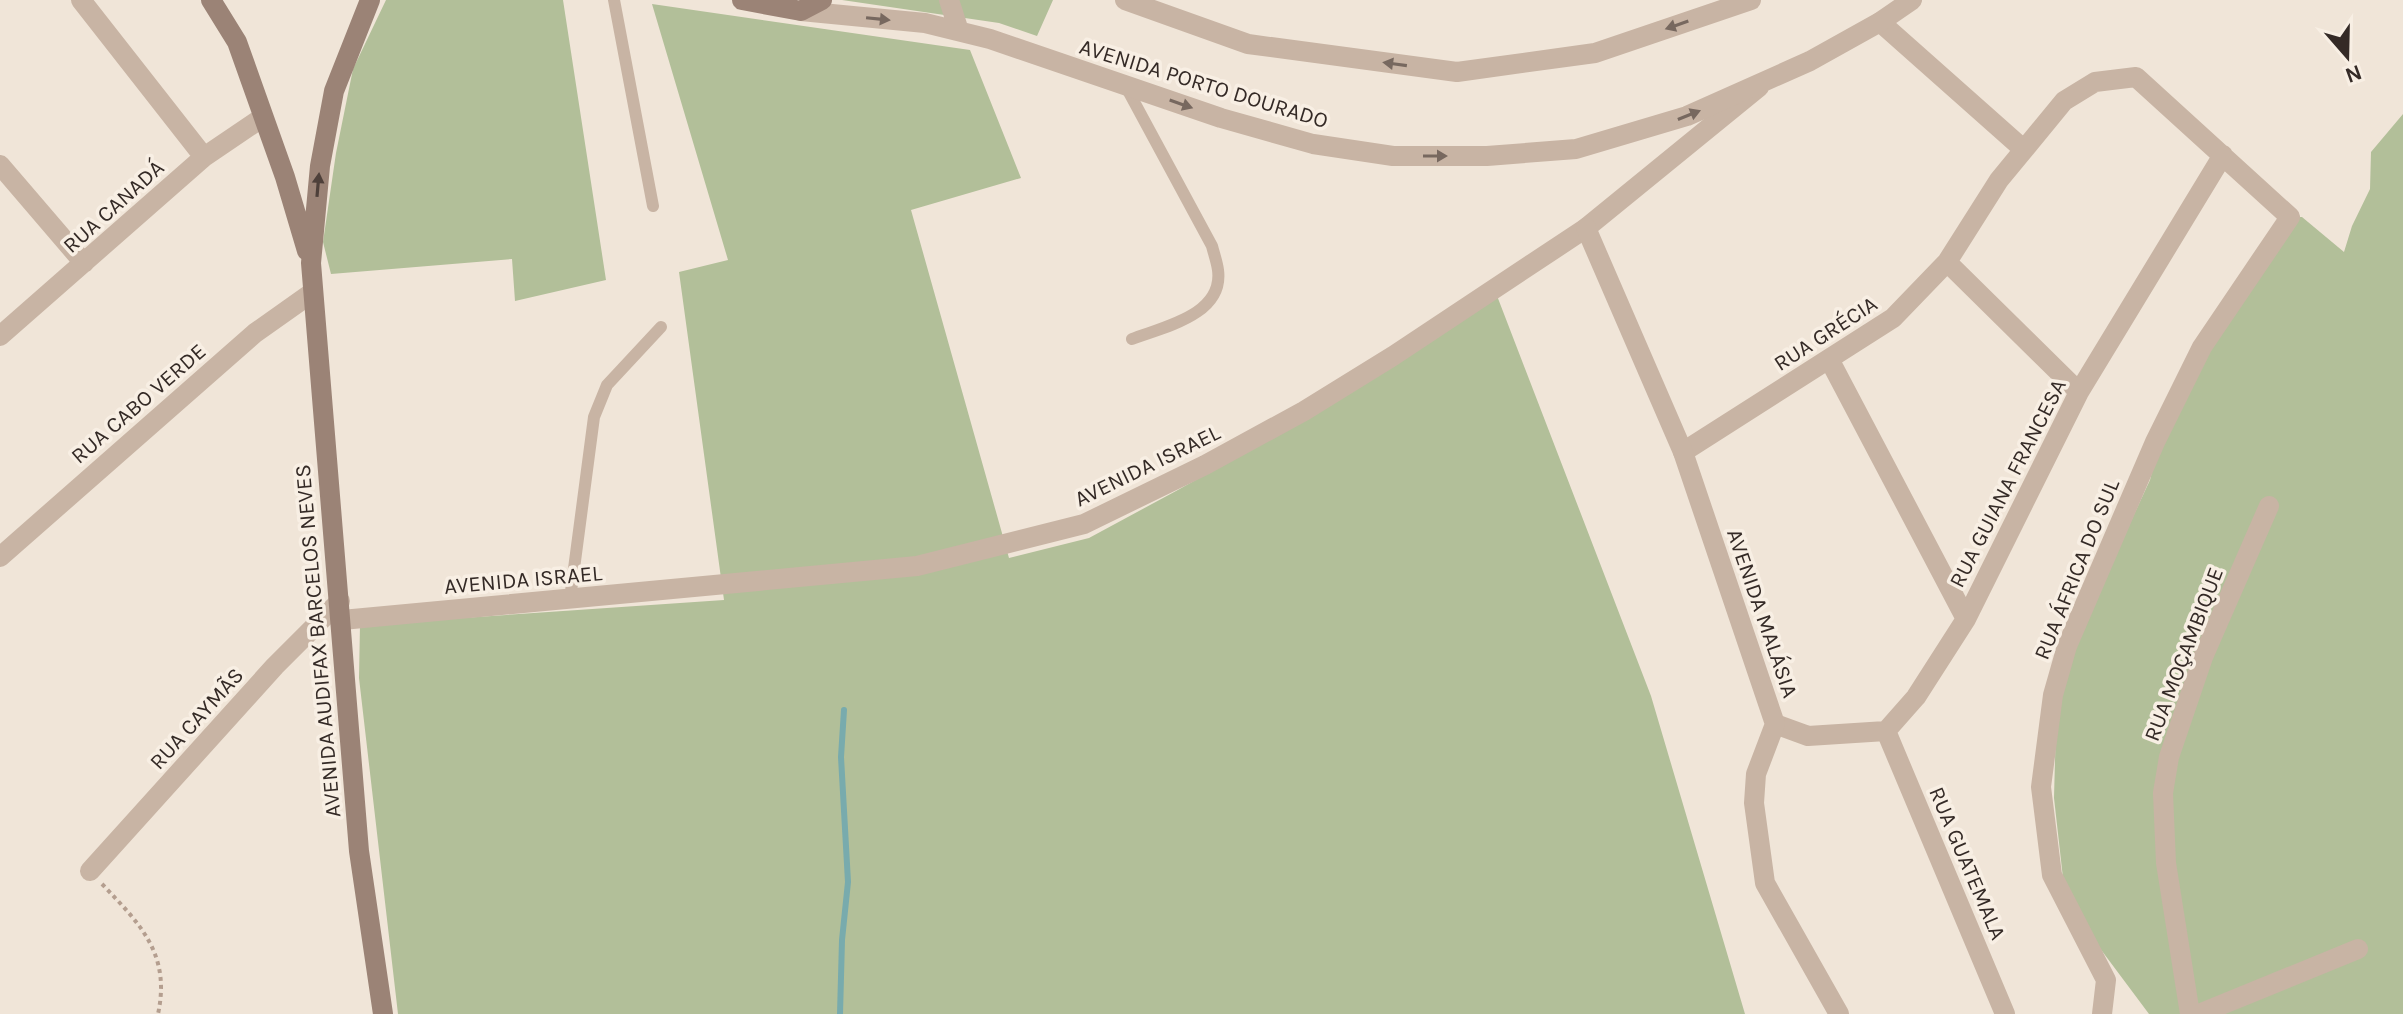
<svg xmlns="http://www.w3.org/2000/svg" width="2403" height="1014" viewBox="0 0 2403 1014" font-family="Karla,sans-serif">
  <rect width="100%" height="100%" fill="#f0e5d8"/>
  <path fill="#b2bf99" d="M386,0H563L606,280L515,301L512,259L331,274L323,242L336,153L353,69Z
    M842,0H1053L1037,36L999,23Z
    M652,4L970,50L1021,178L911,210L1009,558L1089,538L1176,491L1278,434L1494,288L1651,696L1745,1014H398L359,678L360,625L724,600L679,272L728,260Z
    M2403,114V1014H2149L2099,947L2063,878L2054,798L2056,723L2067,659L2150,480L2164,423L2290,217H2302L2344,252L2352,226L2370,189L2371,152Z"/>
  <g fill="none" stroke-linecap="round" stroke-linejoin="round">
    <path stroke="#78abad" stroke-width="6" d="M840,1014L842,940L848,882L841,757L844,710"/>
    <path stroke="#b49e8f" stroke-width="4" stroke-dasharray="4 4" stroke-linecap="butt" d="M102,884C140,924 171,954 158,1014"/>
    <path stroke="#c8b4a4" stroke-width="12" d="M614,0L653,206
      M1125,85L1212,246C1214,254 1217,262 1218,270C1224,315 1163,327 1132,339
      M570,599L594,417L607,385L661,327"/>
    <path stroke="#c8b4a4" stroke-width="20" d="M81,0L204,157
      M1880,22L2022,148
      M0,165L84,263
      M1947,262L2079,392
      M0,336L204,157L263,117
      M1829,359L1966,619
      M1683,452L1893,318L1947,262L1999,180L2064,101L2095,82L2136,77L2290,217L2202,347L2155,442L2067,646L2053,695L2041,787L2052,875L2106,980L2102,1014
      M0,557L255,333L313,292
      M342,620L917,566L1084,524L1205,465L1304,411L1393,356L1586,228L1759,87
      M1775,724L1808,736L1886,731L1916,697L1966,619L2079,392L2223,155
      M1886,731L2005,1014
      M90,871L275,666L340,601
      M2190,1014L2166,863L2163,793L2169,757L2203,657L2269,506
      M2199,1014L2358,949"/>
    <path stroke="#c8b4a4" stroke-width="20" d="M949,0L959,31
      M1125,0L1248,44L1457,72L1595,53L1751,0
      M801,11L925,23L990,39L1221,118L1313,144L1393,156H1487L1576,149L1687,116L1810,61L1880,22L1912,0
      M1586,228L1683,452L1775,724L1756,774L1754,803L1765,883L1839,1014"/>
    <path stroke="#9b8376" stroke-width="20" d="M211,0L237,42L285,177L307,251
      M370,0L334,91L320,166L311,263L359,851L383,1014
      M742,0L801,11L822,0"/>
  </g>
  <defs><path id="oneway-solid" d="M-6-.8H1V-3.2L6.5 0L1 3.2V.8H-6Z" transform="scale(2)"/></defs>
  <g fill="#77685f">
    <use href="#oneway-solid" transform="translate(878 19) rotate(6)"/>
    <use href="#oneway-solid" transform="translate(1677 25) rotate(161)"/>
    <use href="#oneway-solid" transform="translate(1395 64) rotate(-172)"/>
    <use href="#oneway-solid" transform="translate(1181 104) rotate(19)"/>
    <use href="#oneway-solid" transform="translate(1689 115) rotate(-22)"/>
    <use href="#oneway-solid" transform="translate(1435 156)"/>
  </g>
  <use fill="#4e403a" href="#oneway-solid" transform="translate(318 185) rotate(-85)"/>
  <g text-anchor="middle" stroke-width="7" stroke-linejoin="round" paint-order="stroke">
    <g font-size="22" fill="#342a26" stroke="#f8efe4">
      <text transform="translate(1204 83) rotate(17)" y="8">AVENIDA PORTO DOURADO</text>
      <text transform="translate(113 206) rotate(-42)" y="8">RUA CANADÁ</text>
      <text transform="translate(1825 333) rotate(-33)" y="8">RUA GRÉCIA</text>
      <text transform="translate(138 403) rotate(-41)" y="8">RUA CABO VERDE</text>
      <text transform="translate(1147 465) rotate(-26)" y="8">AVENIDA ISRAEL</text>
      <text transform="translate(2007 483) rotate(-63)" y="8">RUA GUIANA FRANCESA</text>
      <text transform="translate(2076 569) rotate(-68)" y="8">RUA ÁFRICA DO SUL</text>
      <text transform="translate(523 579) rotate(-5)" y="8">AVENIDA ISRAEL</text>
      <text transform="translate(1763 613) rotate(71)" y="8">AVENIDA MALÁSIA</text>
      <text transform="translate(317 641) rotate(-95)" y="8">AVENIDA AUDIFAX BARCELOS NEVES</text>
      <text transform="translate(2183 654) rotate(-69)" y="8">RUA MOÇAMBIQUE</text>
      <text transform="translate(196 718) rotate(-48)" y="8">RUA CAYMÃS</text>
      <text transform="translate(1968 863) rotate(67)" y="8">RUA GUATEMALA</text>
    </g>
  </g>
  <g transform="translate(2347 56) rotate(160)" stroke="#f8efe4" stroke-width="6" paint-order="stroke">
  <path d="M0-6L14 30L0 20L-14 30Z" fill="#342a26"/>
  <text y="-12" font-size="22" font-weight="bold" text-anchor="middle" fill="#342a26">N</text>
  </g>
</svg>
